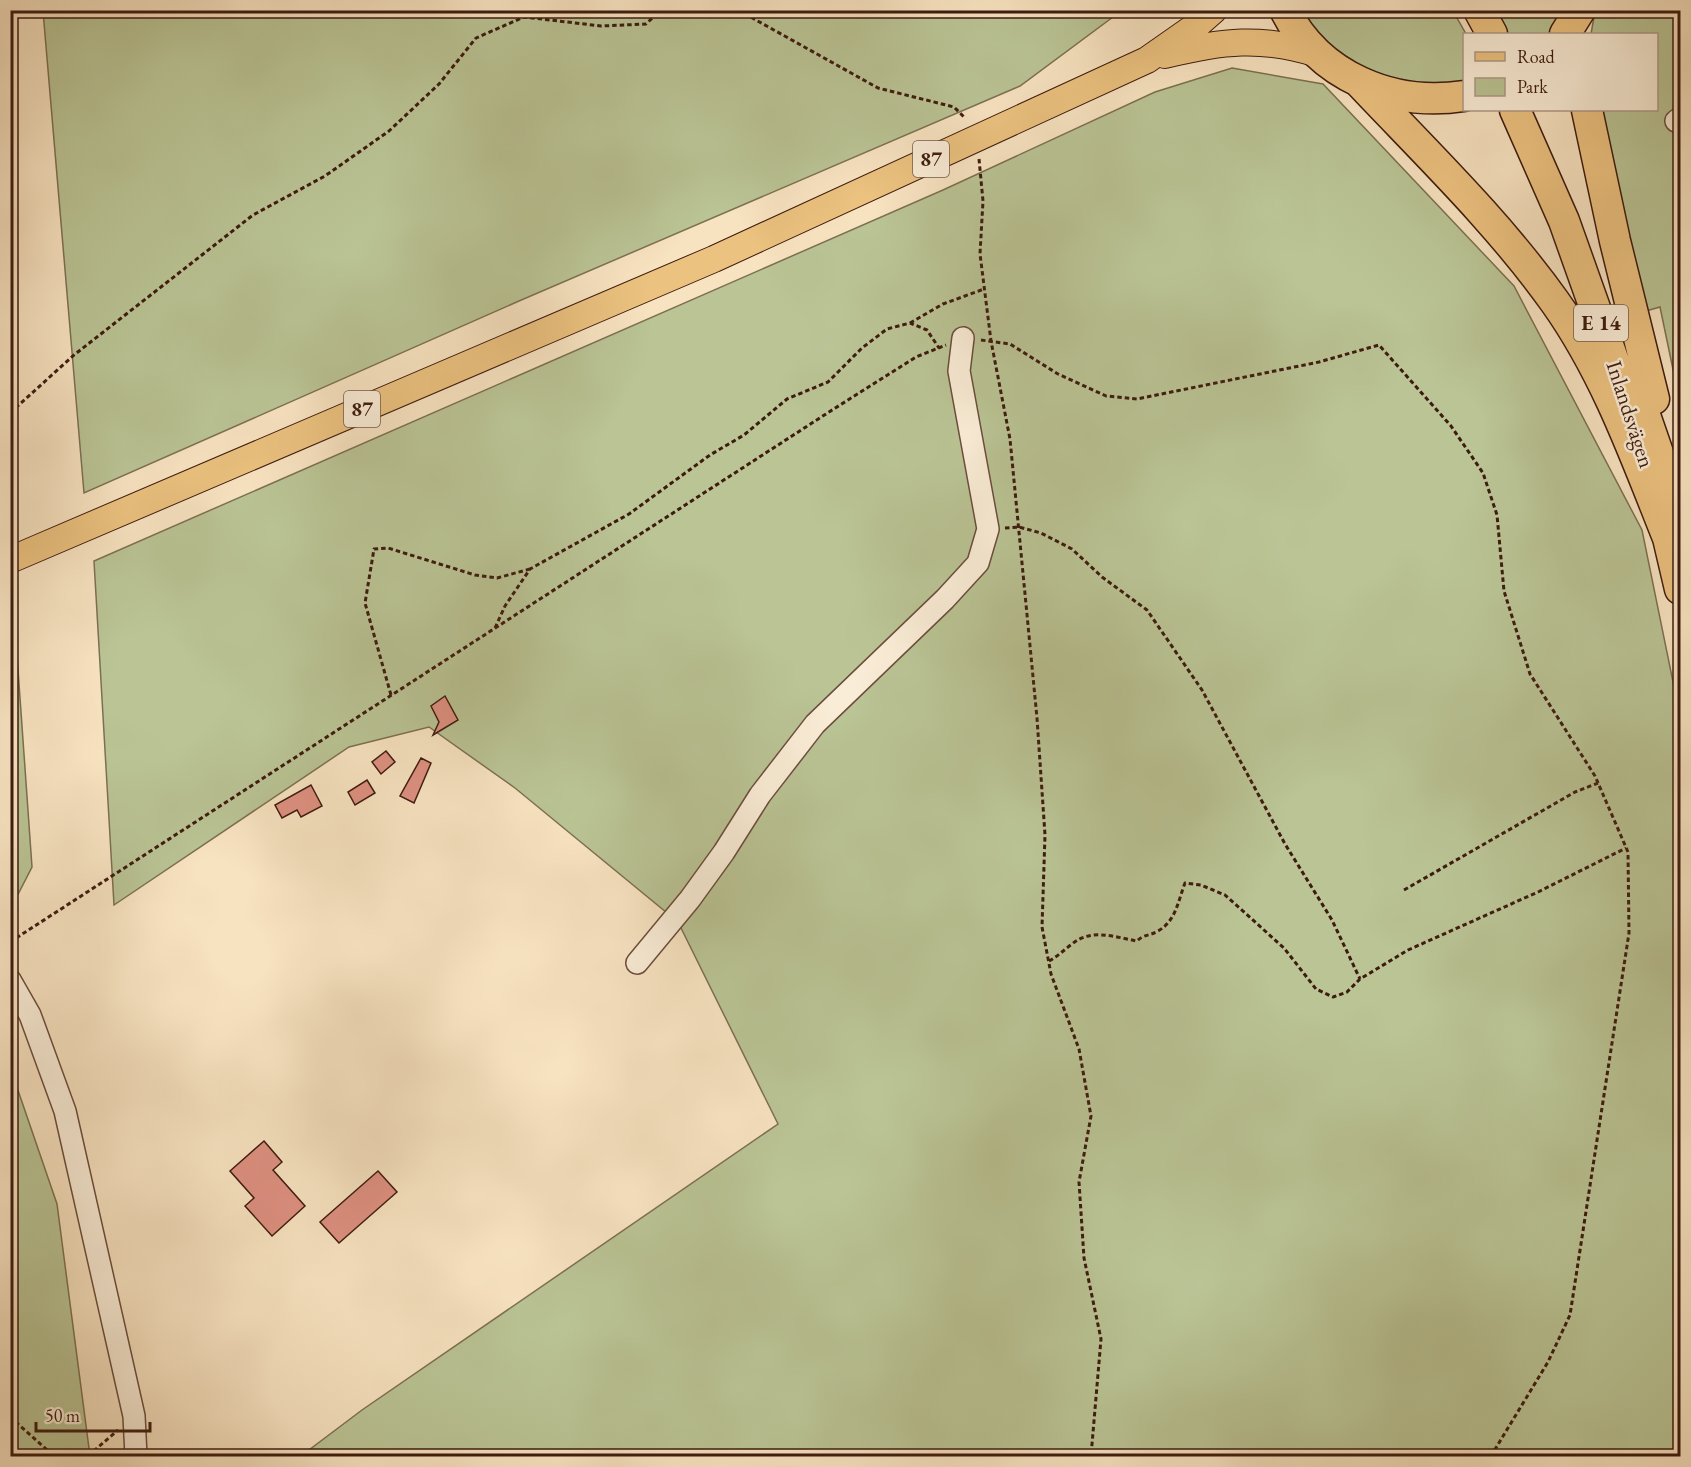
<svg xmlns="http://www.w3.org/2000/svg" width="1691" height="1467" viewBox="0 0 1691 1467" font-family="'EB Garamond',serif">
  <rect width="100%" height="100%" fill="#f8e3c1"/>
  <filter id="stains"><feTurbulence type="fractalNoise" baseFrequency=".00333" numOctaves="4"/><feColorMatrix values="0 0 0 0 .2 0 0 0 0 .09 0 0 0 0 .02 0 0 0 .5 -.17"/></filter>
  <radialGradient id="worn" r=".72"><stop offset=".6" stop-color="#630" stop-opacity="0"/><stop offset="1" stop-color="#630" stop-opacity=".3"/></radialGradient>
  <path fill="#bac495" stroke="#7c7052" stroke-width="1.5" d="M43,11V10L1121,11L1020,86L519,301L84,493Z
    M1297,11H1453L1466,34L1464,87L1397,86L1333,54Z
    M1494,11H1572L1554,34H1507Z
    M1595,11H1680V403L1660,307L1646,311L1594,110H1656V34H1591Z
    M1232,68L1323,84L1514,286L1642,530L1680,716V1456H301L362,1410L778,1124L678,922L515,788L429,727L349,747L114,905L94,561L943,190L1155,92Z
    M13,599L32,867L11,908L10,600Z
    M10,1067L57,1204L90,1456H11Z"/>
  <path fill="#df9182" stroke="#3d1b0f" stroke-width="1.5" d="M445,696L458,720L433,735L439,722L431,706Z
    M386,751L395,762L381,774L372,762Z
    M421,758L431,763L414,803L400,796Z
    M367,780L375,793L355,805L348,792Z
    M311,785L322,806L301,817L297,810L282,818L275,805Z
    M264,1141L282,1162L273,1170L305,1206L272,1236L245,1206L254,1198L230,1171Z
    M378,1171L397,1192L339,1243L320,1222Z"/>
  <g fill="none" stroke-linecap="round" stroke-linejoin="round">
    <defs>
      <path id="minor" d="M1676,121L1680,118
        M637,963L690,899L724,852L760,795L815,724L945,599L978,563L988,529L959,371L963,338
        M10,980L30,1015L65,1111L134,1416L136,1456"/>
      <path id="major" d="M1165,55C1221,41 1262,36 1318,54
        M10,560L714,259L1147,60L1197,25L1214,10"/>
      <path id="highway" d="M1285,10C1319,77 1393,107 1464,96
        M1479,10L1492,34
        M1565,34L1580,10
        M1359,82C1426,153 1498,222 1555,302C1607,375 1637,461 1670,543
        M1515,110L1564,221L1628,401
        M1587,110L1615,241L1654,399
        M1631,375L1658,453L1673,507
        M1665,525L1680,589"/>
    </defs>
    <use href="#minor" stroke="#6c4d3c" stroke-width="24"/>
    <use href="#major" stroke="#3d1b0f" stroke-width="28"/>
    <use href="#highway" stroke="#3d1b0f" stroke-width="33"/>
    <path stroke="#3d1b0f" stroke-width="3" stroke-dasharray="4.5 3" stroke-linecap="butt" d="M738,10L878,88L954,107L965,118
      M979,159L983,201L980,254L991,341L1010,439L1037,718L1045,835L1042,927L1051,974L1079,1049L1091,1116L1079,1182L1084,1258L1101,1339L1091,1456
      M910,323L943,304L984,289
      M981,340L1010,344L1058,374L1106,396L1137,399L1319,362L1379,345L1451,426L1483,473L1497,515L1504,591L1530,674L1595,776L1628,852L1629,933L1570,1315L1548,1362L1491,1456
      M10,413L74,355L253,215L325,176L389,131L439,84L476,38L524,17L601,26L646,24L661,10
      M1005,528L1019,527L1041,533L1072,549L1102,577L1147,610L1202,690L1285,844L1332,920L1360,979
      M495,628L505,606L530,569L629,514L710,455L744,435L787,399L828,382L862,348L887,329L910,323L927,330L939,348
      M391,695L365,603L374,549L388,548L475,575L497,578L530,569
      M1404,890L1575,792L1598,783
      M10,942L829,412L916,357L946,345
      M1049,961C1058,956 1064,950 1072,944C1091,928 1115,937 1137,941C1144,934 1150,936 1158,931C1176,921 1178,901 1185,883L1201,885L1225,895L1284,948L1316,989L1333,997L1347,992L1360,979L1408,950L1538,892L1626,848
      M10,1417L54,1456
      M88,1456L118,1430"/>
    <use href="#minor" stroke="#faedd7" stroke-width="21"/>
    <use href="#major" stroke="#ecc280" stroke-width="26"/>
    <use href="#highway" stroke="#ecc280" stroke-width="30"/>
  </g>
  <g text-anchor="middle" stroke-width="5" stroke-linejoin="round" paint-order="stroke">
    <g fill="#faedd7" stroke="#765a4b" stroke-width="1.5">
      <rect x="913" y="141" width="36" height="36" rx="4.5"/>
      <rect x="1574" y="305" width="54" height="36" rx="4.5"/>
      <rect x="344" y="391" width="36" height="36" rx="4.5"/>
    </g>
    <g font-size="21" font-weight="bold" fill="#3d1b0f">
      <text x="931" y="166">87</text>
      <text x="1601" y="330">E 14</text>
      <text x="362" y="416">87</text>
    </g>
    <g font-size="22" fill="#3d1b0f" stroke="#faedd7">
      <text transform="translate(1631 414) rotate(72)" y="8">Inlandsvägen</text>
    </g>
  </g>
  <rect width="1691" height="1467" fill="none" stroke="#f8e3c1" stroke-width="36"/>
  <rect x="12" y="12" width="1667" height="1443" fill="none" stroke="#3d1b0f" stroke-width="3"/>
  <rect x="18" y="18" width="1655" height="1431" fill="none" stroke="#3d1b0f" stroke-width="1.5"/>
  <rect x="1463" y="33" width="195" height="78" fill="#faedd7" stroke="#ae9987" stroke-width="1.5"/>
  <rect x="1475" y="52" width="30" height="9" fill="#ecc280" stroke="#ae9987" stroke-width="1.5"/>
  <text x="1517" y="63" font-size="18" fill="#3d1b0f">Road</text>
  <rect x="1475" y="78" width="30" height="18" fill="#bac495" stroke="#ae9987" stroke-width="1.5"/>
  <text x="1517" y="93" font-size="18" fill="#3d1b0f">Park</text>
  <path d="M36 1422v9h114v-9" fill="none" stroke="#3d1b0f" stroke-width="3"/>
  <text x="45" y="1422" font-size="18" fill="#3d1b0f" stroke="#faedd7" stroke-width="4.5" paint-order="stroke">50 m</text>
  <rect width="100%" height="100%" filter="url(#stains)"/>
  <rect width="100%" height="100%" fill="url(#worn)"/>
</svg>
